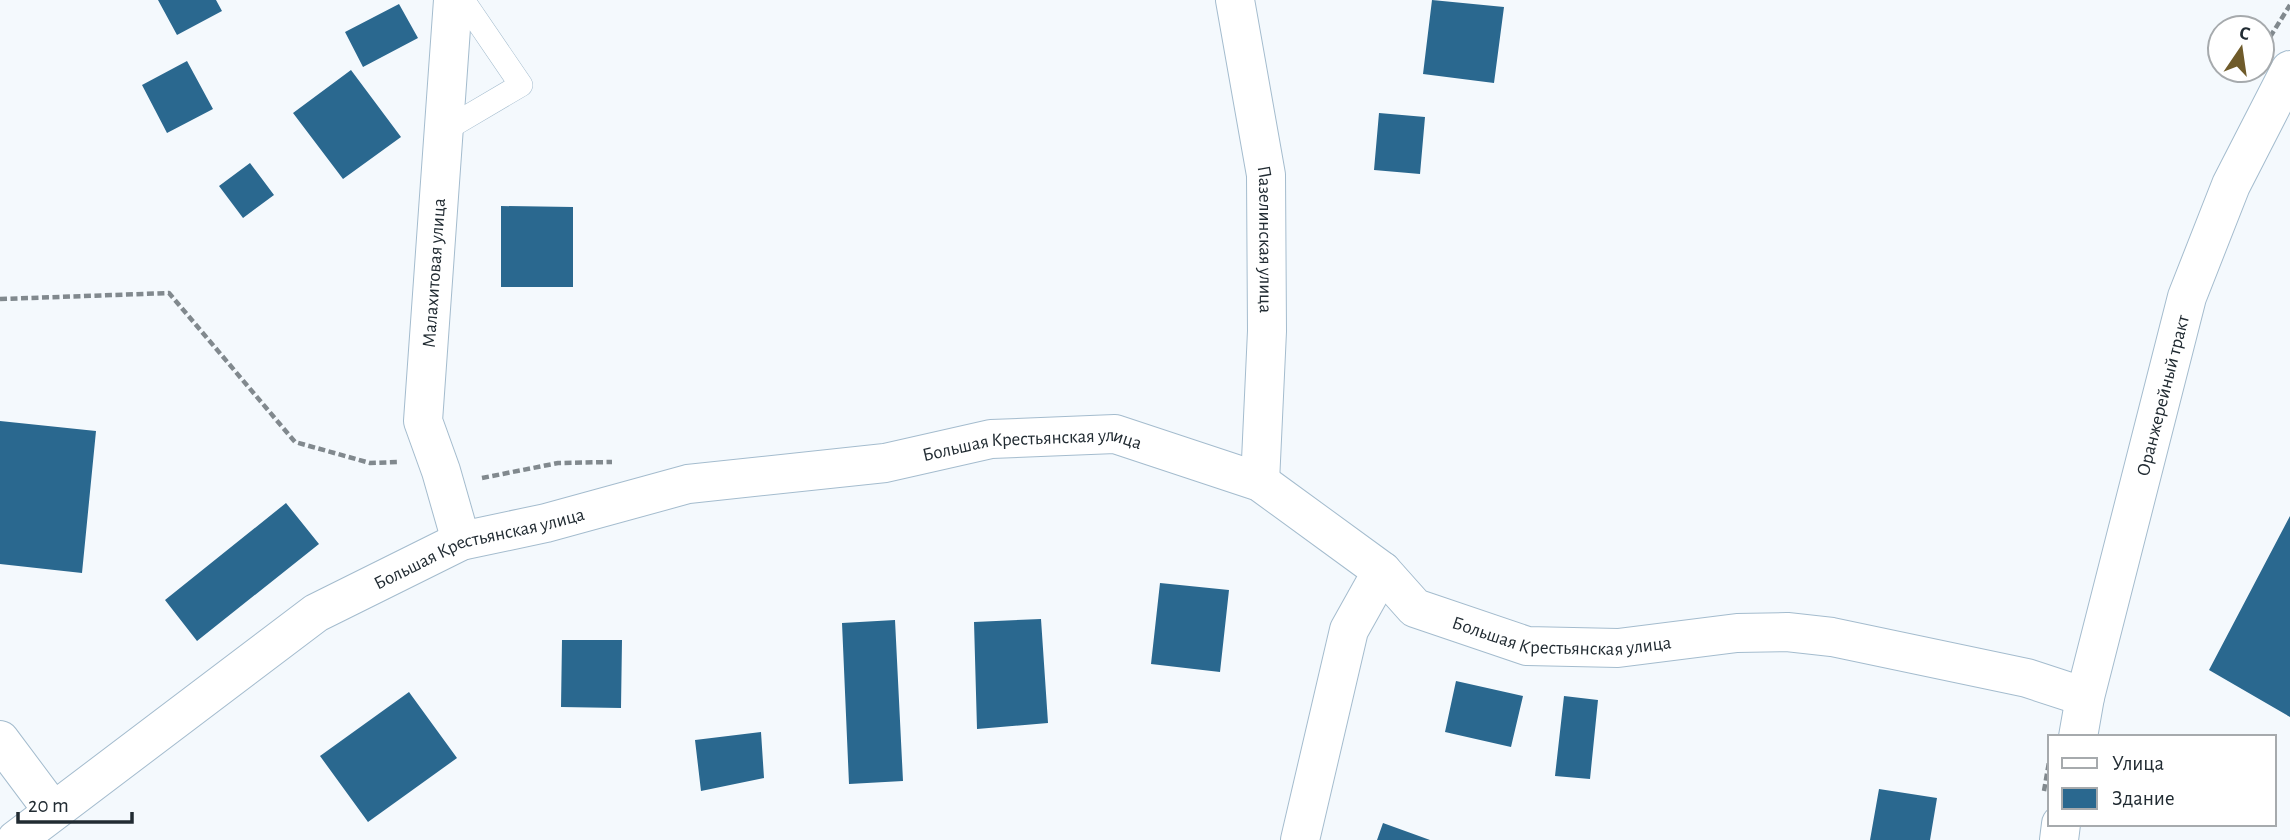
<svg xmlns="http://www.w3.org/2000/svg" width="2290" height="840" viewBox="0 0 2290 840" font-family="'Alegreya Sans',sans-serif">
  <rect width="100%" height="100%" fill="#f4f9fd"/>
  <path fill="#2a688f" d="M158,0H216L222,11L177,35Z
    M1432,0L1504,7L1494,83L1423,74Z
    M399,4L418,38L363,67L345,32Z
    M187,61L213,109L167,133L142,85Z
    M351,70L401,137L343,179L293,113Z
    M1379,113L1425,117L1420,174L1374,170Z
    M250,163L274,195L243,218L219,186Z
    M501,206L573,207V287H501Z
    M0,421L96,431L82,573L0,564Z
    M286,503L319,544L197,641L165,600Z
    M2290,516V717L2209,670Z
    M1160,583L1229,590L1220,672L1151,664Z
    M1041,619L1048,723L977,729L974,622Z
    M895,620L903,781L849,784L842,623Z
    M562,640H622L621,708L561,707Z
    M1456,681L1523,696L1511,747L1445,732Z
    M409,692L457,758L368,822L320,756Z
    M1564,696L1598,700L1590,779L1555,776Z
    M761,732L764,778L701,791L695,740Z
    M1879,789L1937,798L1930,840H1870Z
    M1383,823L1430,840H1377Z"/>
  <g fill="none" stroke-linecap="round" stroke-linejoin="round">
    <defs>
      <path id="lane" d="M443,131L521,85L463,0"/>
      <g id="street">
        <path d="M453,0L423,421L441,471L461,541"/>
        <path id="s1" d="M1235,0L1266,175L1267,331L1260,482"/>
        <path d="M0,740L53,811"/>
        <path id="s2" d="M16,840L316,613L461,541L546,523L688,484L885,463L991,439L1115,434L1260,482L1382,571L1415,608L1527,646L1618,648L1737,633L1787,632L1832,637L2027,678L2085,697"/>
        <path d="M1300,840L1349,630L1382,571"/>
      </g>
      <g id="secondary">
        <path id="s3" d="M2078,737L2085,697L2187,297L2231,185L2290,70"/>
        <path d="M2059,840L2061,824"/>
      </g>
    </defs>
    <use href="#lane" stroke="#a4bcce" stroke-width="24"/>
    <use href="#street" stroke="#a4bcce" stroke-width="40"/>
    <use href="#secondary" stroke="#a4bcce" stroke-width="40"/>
    <path stroke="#81898e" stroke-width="4.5" stroke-dasharray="7 3.5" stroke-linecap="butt" d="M2270,37L2290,5
      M0,299L169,293L295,442L370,463L398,462
      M482,478L558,463L612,462
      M2044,791L2049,762"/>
    <use href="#lane" stroke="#fff" stroke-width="23"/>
    <use href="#street" stroke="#fff" stroke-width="38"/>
    <use href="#secondary" stroke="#fff" stroke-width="38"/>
  </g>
  <g text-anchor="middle" stroke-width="7" stroke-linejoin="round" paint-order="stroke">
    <g font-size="19" fill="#212b32" stroke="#fff">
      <text dy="7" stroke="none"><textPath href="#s1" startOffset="242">Пазелинская улица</textPath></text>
      <text transform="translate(433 273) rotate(-86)" y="7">Малахитовая улица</text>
      <text dy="7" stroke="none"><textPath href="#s3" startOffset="352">Оранжерейный тракт</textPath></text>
      <text dy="7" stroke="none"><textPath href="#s2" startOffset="1120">Большая Крестьянская улица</textPath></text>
      <text dy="7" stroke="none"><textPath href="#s2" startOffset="553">Большая Крестьянская улица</textPath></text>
      <text dy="7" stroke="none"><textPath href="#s2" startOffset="1708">Большая Крестьянская улица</textPath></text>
    </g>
  </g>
  <rect x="2048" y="735" width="228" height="91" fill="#ffffff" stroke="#a6aaad" stroke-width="2"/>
  <rect x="2062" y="758" width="35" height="10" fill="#ffffff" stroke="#a6aaad" stroke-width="2"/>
  <text x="2112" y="770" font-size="21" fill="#212b32">Улица</text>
  <rect x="2062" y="788" width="35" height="21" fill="#2a688f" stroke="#a6aaad" stroke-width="2"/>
  <text x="2112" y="805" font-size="21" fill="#212b32">Здание</text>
  <g transform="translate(2241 49) rotate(13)"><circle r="33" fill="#ffffff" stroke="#a6aaad" stroke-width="2"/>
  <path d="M0-5L12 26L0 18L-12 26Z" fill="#6f5b2a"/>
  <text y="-10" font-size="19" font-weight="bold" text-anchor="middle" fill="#212b32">С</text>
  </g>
  <path d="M18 812v10h114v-10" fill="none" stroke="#212b32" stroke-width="3.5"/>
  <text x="28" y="812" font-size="21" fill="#212b32" stroke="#ffffff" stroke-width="5" paint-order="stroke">20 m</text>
</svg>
